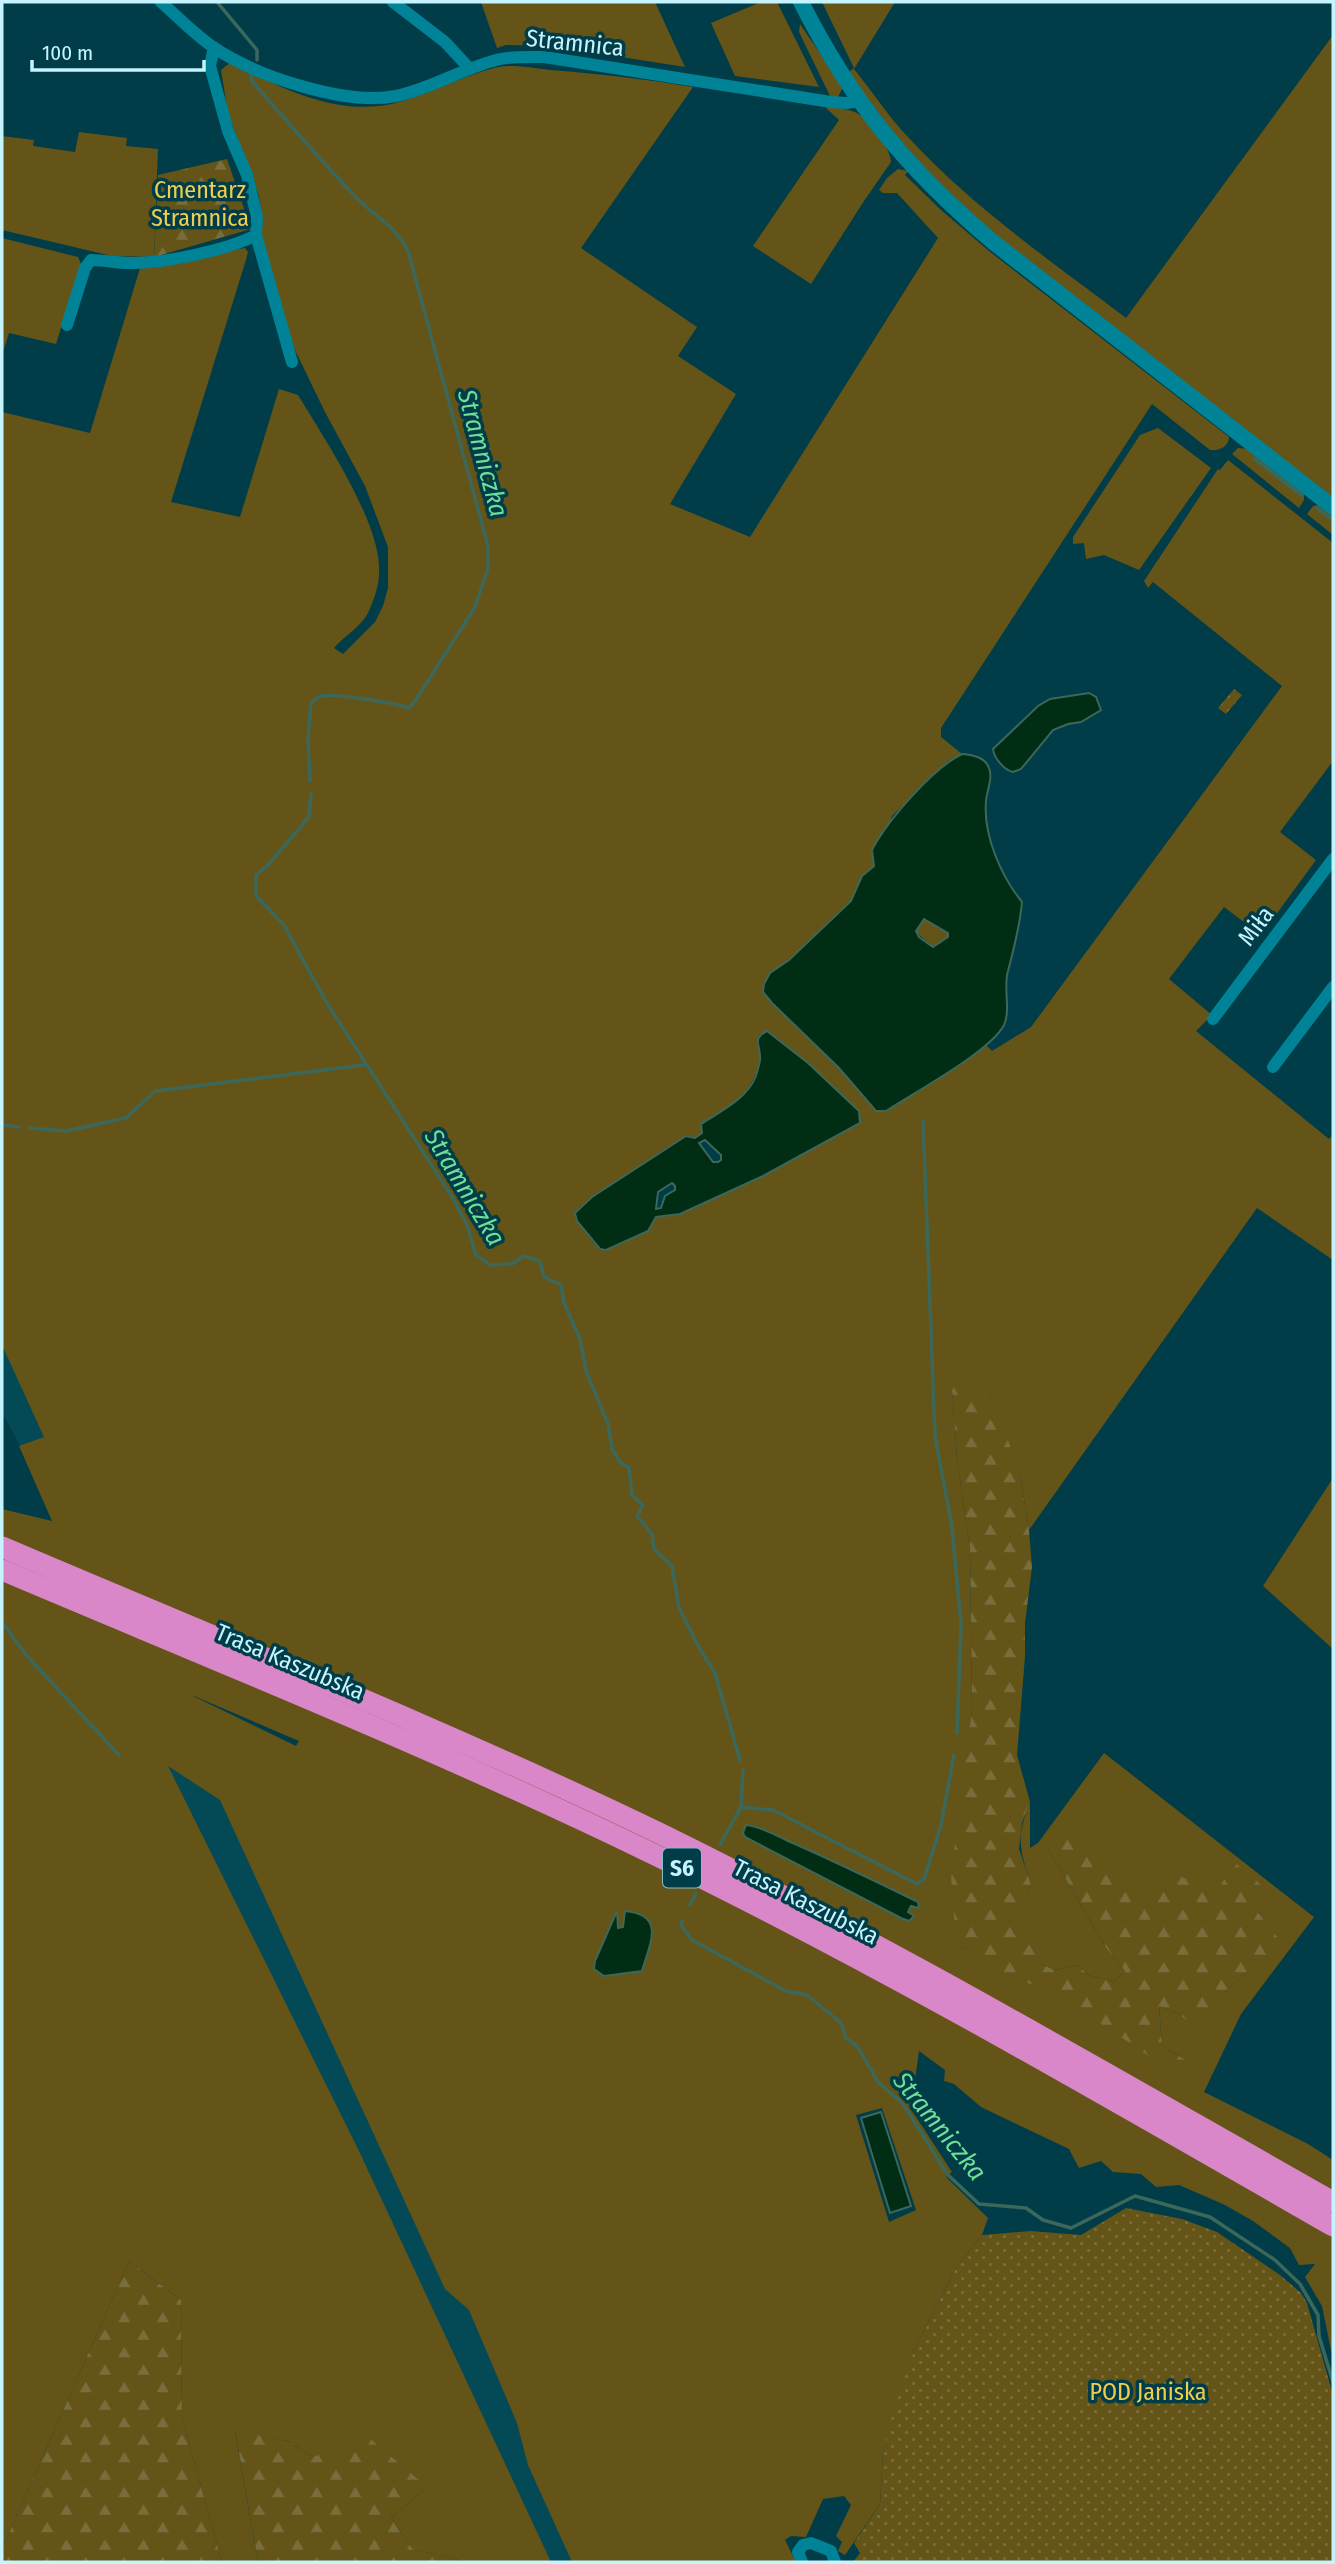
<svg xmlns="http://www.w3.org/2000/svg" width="1335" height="2564" viewBox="0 0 1335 2564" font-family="'Fira Sans Condensed',sans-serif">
  <defs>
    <pattern id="forest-firs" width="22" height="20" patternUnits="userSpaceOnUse" patternTransform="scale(1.75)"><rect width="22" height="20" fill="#645418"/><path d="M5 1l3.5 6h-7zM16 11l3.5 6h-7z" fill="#796d3b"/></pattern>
    <pattern id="park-dots" width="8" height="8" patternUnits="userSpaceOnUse" patternTransform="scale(1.75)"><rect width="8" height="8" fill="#645418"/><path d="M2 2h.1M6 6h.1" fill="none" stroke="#796d3b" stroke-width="1.8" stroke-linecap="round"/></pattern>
  </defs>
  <rect width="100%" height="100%" fill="#003d48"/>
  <path fill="#044a56" d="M2,1280L186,1716L219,1800L229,1806L601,2562H520L294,2108L25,1455L2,1412Z"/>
  <path fill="#645418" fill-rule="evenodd" d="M481,2H655L685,67L551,46L506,45L497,48Z
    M761,2H777L819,87L735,76L711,23Z
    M822,2H895L854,69C872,91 888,116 907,136C971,206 1051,261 1126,318L1333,35V500L1006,245L925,173L847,73L854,68Z
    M800,24L843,87L838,97L831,98L799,32Z
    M231,62C282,89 343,120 402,101C433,92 468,74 498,67C514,64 534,68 551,70C599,74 646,79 693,87L581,248L697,327L678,356L736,394L670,504L750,537L938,238L897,193H883L879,190L887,178L898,169L908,171L905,175L941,210L989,251L1229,437C1229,447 1219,451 1210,450L1152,404L941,728V737L962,754L949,760L892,816L875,866L862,876L851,901L789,960L770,973L839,1068L876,1111H886L950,1071L986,1045L992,1051L1031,1027L1282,686L1153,582L1148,588L1144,581L1218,469L1220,470L1228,460L1333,543V761L1280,832L1316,860L1261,935L1224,907L1169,979L1212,1015L1196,1031L1329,1139L1333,1135V1260L1257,1208L1029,1530L1020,1473L952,1389L957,1459L970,1550L972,1709L967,1756L956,1946L1053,1973L1085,2012L1187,2061L1162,2045L1159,2006L1177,2013L1198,2028L1230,1987L1281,1943L1256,1910L1218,1892L1144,1903L1047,1847L1106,1948L1125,1971L1114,1982L1088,1975L1078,1965L1055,1970L1036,1962L1013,1925L1031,1884C1019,1848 1016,1838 1030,1802V1848L1038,1843L1104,1753L1314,1917L1241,2014L1204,2092L1308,2144L1333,2160V2360L1322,2306L1305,2277L1315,2264L1299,2265L1290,2248L1253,2221L1225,2205L1179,2185L1156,2187L1141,2174L1113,2172L1101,2161L1079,2168L1069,2149L981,2107L954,2084L944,2081L945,2070L919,2051L911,2109L952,2172L946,2177L988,2218L982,2235L957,2266L915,2348L883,2452L880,2504L845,2555L838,2551L842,2542L836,2536L851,2505L844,2496L823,2499L806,2537L791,2536L785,2540L796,2562H572L528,2465L517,2423L469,2310L445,2289L220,1800L168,1766L359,2151L551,2562H467L413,2549L391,2518L427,2487L313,2457L288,2441L235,2431L258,2562H222L182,2418L181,2300L129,2261L2,2549V1509L52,1521L19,1446L44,1437L2,1345V412L90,433L141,265L245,248L248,252L245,263L171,502L240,517L279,389L298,395C324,438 377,517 379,566C380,583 375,598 368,613C361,627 343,637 334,648L343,654L375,622L383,606L388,588V547L365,486L325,412L293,346L261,236L262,214L258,193L228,113L221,70ZM767,1031L808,1063L859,1111L710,1199L680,1214L656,1217L595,1245L577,1221L579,1208L592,1197L686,1136L695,1139C719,1120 754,1094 759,1062C761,1052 755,1044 759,1035ZM193,1696H194L299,1741L296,1746ZM882,2108L916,2210L889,2222L856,2115Z
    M830,106C838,108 849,109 857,113C869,119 891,149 891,162L864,201L811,284L753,246L839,120L826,108Z
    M79,132L127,138L126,146L158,149L154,257L112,256L2,230V136L34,140L33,146L75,152Z
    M2,238L78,257L81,264L56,344L9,333L2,355Z
    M1158,428L1211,468L1139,570L1104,555L1086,559L1084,543L1073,544V537L1140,435Z
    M1238,448L1250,449L1304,491V500L1299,508L1232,454Z
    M1322,504L1333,513V535L1307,514L1313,506Z
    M924,919L948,933V937L933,947L916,932Z
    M1333,1478V1649L1263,1586Z"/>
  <path fill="url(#forest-firs)" d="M227,159L251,229L154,257L158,175Z
    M961,1379L993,1399L1020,1473L1029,1530L1032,1567L1025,1623V1656L1017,1755L1030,1802L1022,1823L1019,1849L1031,1884L1014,1925L1034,1940L1036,1962L1055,1970L1078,1965L1088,1975L1114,1982L1125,1971L1106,1948L1047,1847L1077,1829L1144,1903L1172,1873L1218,1892L1233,1861L1266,1889L1256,1910L1282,1943L1230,1987L1198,2029L1177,2013L1159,2006L1162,2045L1187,2061L1192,2085L1060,1996L978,1963L973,1951L956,1946L951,1875L972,1709L970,1550L957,1459L952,1390Z
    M129,2261L181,2300L182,2418L222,2562H2V2549Z
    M235,2430L288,2441L313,2457L368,2437L427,2487L391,2518L413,2549L467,2562H258Z"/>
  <path fill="url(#park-dots)" d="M1234,689L1242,695L1226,714L1218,708Z
    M1126,2208L1182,2219L1217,2232L1280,2275L1301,2293L1307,2303L1333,2395V2562H853L860,2553L854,2543L880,2504L883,2452L896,2400L915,2348L957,2266L982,2235L1031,2231L1081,2235Z"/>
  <path fill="#002d13" stroke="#3b685a" stroke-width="2" fill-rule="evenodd" d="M1089,693L1096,697L1101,710L1081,722L1068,724L1053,730L1021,769L1013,772C1004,770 994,758 993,749L1038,706L1050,699Z
    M962,754C973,755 985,757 989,768C993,778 987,790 986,801C983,835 1001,876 1022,902C1020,926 1014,948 1008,971C1003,987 1011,1010 1004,1025C990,1052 913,1093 886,1111H876L839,1068L772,1003L763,992L764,984L770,973L789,960L851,901L862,876L874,866L872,850C887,821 933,768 962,754ZM924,919L948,933V937L933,947L919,937L916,931Z
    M767,1031L808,1063L859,1111L860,1123L763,1176L680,1214L656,1217L648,1231L606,1250L600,1249L577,1221L575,1213L592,1197L686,1136L695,1138L702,1133L701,1124C721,1111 747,1099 756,1076C757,1071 760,1064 760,1059C761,1045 751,1039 767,1031ZM705,1140L721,1155V1160L718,1162H713L699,1143ZM672,1183L675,1186V1190L665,1196L661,1208L656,1209L658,1192Z
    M746,1825C760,1826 775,1835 788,1841C832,1860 875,1881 918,1902L919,1908L911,1906L908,1912L914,1916L909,1921L901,1918L745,1837L743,1833Z
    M617,1911L618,1928L623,1927L625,1911C666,1915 650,1943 642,1971L604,1976L594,1969L595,1961Z
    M881,2112L911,2206L890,2213L861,2118Z"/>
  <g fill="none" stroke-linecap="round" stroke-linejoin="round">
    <path stroke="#3b685a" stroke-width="3.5" d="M217,2L257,50V60
      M252,74L251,80C286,120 319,159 356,197C375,217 396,226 408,251L488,546V568L475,607L416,700L409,708C396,703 333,693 321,696C317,697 314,701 311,703L308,738L310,781
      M1255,459L1301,495
      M1317,508L1333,520
      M311,793L309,817L267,866L256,875V896L284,925L325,1000L454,1200L467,1225L476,1255L490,1265L512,1264L524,1256L540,1261L544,1277L561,1285L564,1303L580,1339L586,1371L608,1424L612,1449L620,1462L629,1468L632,1495L643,1505L637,1516L652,1534L654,1549L672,1566L679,1608L701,1651L715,1673L740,1760
      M923,1121L935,1436L952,1527L961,1624L957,1733
      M2,1125L19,1127
      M30,1128L66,1131L126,1118L155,1091L364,1065
      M2,1622L27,1656L119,1755
      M741,1807L773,1810L917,1884L924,1879L941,1825L954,1755
      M720,1845L741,1807L743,1770
      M690,1905L696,1893
      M682,1921L681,1925L692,1940L786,1991L807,1995L841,2023L846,2038L858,2047L878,2082L903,2104L948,2175L979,2204L1026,2208L1043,2220L1071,2228L1135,2196L1210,2217L1275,2260L1300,2284L1318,2315L1319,2336L1333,2382"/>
    <path stroke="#008397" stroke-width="12" d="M161,2C178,17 194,34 213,47C256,76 345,106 396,96C430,89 462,69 496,60C512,56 528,57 544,57L831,102L847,103L859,101
      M393,2L445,42L470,69
      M256,235L292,362
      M67,325L85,268L91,260C104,260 117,263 129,263C160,264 229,250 256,235L257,217L247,175L228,131L210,66L214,47
      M1213,1019L1333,859
      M1273,1067L1333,987
      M802,2562L798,2552L803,2545L811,2543L831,2551L835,2562"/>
    <path stroke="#008397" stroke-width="16" d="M801,2C852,103 907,169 993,242L1333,507"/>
    <path stroke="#d987c9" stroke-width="21" d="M2,1547C222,1641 444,1729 659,1833C889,1946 1110,2076 1333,2202
      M2,1570C217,1661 434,1748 645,1850C881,1964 1106,2096 1333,2226"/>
  </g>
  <g text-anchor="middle" stroke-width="7" stroke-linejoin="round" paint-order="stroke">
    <rect fill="#003d48" stroke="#8abcc7" stroke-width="2" x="663" y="1848.5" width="38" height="39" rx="5"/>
    <g font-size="23" font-weight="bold" fill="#c5f3fe">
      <text x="682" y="1876">S6</text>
    </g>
    <g font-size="24" fill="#c5f3fe" stroke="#003d48">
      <text transform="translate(575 43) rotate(6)" y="8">Stramnica</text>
      <text transform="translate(1256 926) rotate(-53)" y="8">Miła</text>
      <text transform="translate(290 1662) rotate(23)" y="8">Trasa Kaszubska</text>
      <text transform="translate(806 1902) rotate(27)" y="8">Trasa Kaszubska</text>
    </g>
    <g font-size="24" fill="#eecd4f" stroke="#003d48">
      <text x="200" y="198">Cmentarz<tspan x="200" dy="28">Stramnica</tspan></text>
      <text x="1148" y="2400">POD Janiska</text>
    </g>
    <g font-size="26" font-style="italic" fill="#6edf98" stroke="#003d48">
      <text transform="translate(483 453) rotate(75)" y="9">Stramniczka</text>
      <text transform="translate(465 1187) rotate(59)" y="9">Stramniczka</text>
      <text transform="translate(940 2126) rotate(51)" y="9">Stramniczka</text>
    </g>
  </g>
  <rect width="1335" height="2564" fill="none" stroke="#c5f3fe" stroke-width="7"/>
  <path d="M32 60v10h172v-10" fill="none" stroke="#c5f3fe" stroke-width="3.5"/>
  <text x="42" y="60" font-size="21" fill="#c5f3fe" stroke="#003d48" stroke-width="5" paint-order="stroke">100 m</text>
</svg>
